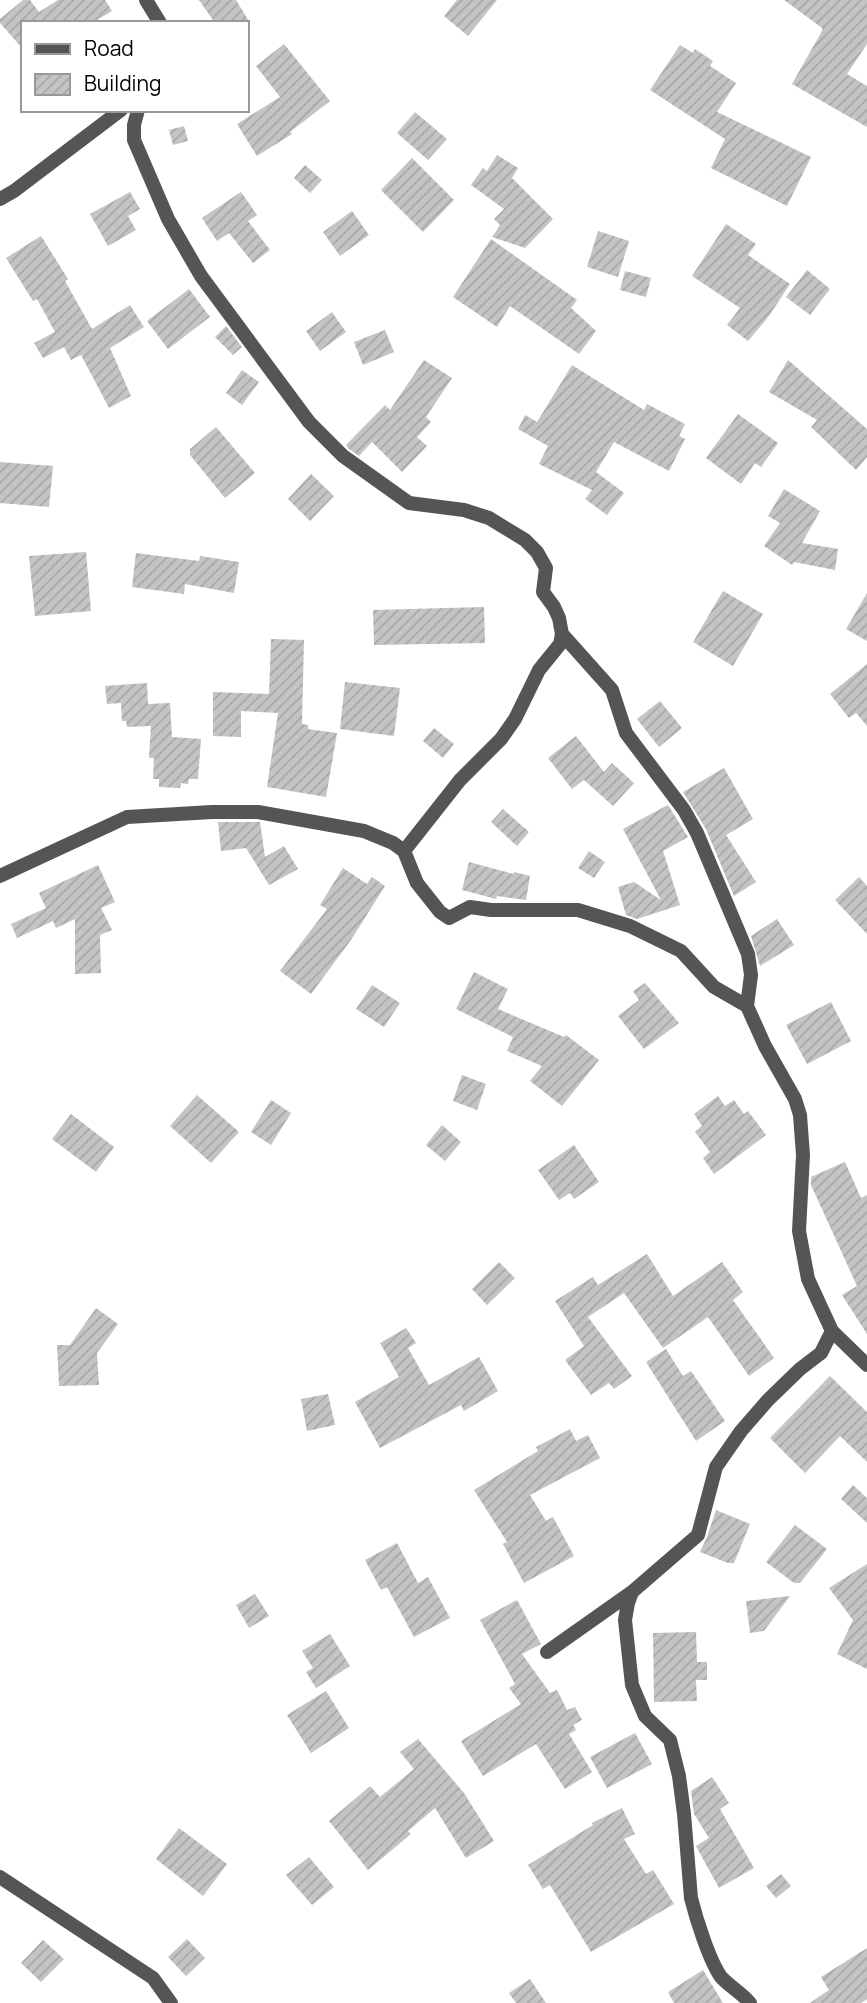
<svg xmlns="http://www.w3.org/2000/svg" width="867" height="2003" viewBox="0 0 867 2003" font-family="Manrope,sans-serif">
  <defs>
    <pattern id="building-hatch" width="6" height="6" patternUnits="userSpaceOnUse" patternTransform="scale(1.75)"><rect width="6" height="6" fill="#c4c4c4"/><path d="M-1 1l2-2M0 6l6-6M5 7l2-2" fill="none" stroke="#a7a7a7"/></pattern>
  </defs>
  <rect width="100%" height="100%" fill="#fff"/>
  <path fill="url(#building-hatch)" d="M23,0H30L39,12L58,0H105L112,11L92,23H23V49L0,23V19Z
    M199,0H236L250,23H215Z
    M457,0H497L468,36L444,16Z
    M784,0H867V44L847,74L867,86V127L792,84L822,31V28Z
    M284,44L330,101L290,132L292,134L257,156L237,124L280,97L256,66Z
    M680,45L693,53L695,49L713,61L710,66L736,83L717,112L811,157L787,206L711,168L725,139L650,90Z
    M415,112L447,139L428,160L397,133Z
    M184,126L188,141L173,145L169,130Z
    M497,155L518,168L512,178L553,219L525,248L492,237L500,225L494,219L504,209L471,185L483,168L487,171Z
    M412,158L454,200L423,232L381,190Z
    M305,165L322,180L310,193L294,178Z
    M130,192L140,209L128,216L136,230L108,246L90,214Z
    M241,192L257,215L248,221L270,250L253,263L229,233L217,241L202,218Z
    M352,211L369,235L340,256L323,232Z
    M726,224L756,244L748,255L790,284L769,316L748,341L727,325L740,308L692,276Z
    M598,231L629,241L618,277L587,267Z
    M41,236L68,279L65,281L92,329L130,305L144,327L110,348L131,396L109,408L81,355L71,360L64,347L43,358L34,343L55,332L37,299L33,301L6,258Z
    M491,239L577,300L571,308L596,331L579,354L510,306L497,327L453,297Z
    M807,270L830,289L810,315L786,297Z
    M625,271L651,278L646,297L620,290Z
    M189,289L210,317L168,349L147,321Z
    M332,312L346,332L320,351L306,331Z
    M226,326L242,347L233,355L215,337Z
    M385,330L394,352L363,365L354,342Z
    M424,360L452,378L426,417L431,422L417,437L427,446L402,472L372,442L359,456L349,449L346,445L385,405L390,410Z
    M788,360L867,429V457L856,470L811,427L817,420L769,392Z
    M572,365L644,410L647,404L685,424L679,436L685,439L669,471L614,442L596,472L624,493L607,515L585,499L592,490L539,464L548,446L518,429L525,415L537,422Z
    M242,370L259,382L242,405L226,393Z
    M738,414L778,443L761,467L755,463L741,484L706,458Z
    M216,427L255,473L225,498L190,455V449Z
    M0,462L53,466L49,507L0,503Z
    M311,474L334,496L310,521L288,499Z
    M784,489L820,511L802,543L838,549L835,570L794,562L792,565L764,546L780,523L768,516Z
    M86,552L91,611L35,616L29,556Z
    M136,553L199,561L200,556L239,562L234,593L185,584L184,594L132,587Z
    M723,591L763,614L733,666L693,642Z
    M867,593V641L846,629Z
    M484,607L485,643L374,645L373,610Z
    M271,639L304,640L302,724L308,725V729L337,733L326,797L267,787L278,713L241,711V737L213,736V692L269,694Z
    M867,664V726L856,713L849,718L830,694Z
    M345,682L400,688L394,736L340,729Z
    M147,683L148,704L170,703L172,737L201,739L198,779H189L188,784L181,783L180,788L159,787V779H153L154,758H149L151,726L127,727L126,721H122L121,703L107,704L105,686Z
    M660,701L682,728L659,747L637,719Z
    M434,728L454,744L443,758L423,741Z
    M576,736L604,772L612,763L634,783L613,806L584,780L572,789L548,758Z
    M724,768L753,819L726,835L756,882L734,896L706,829L683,792Z
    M668,805L688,837L663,851L680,905L637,919L626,915L618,887L634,882L661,900L623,829Z
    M503,809L529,832L517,846L491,822Z
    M218,822H260L265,857L284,846L298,869L269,885L246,848L221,851Z
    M589,851L605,862L594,878L578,868Z
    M469,862L514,874V872L530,876L526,900L497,896L496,899L462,890Z
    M98,865L115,902L101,908L112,930L100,935L101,973L75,974V919L56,928L53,921L17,938L11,924L46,908L39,893Z
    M343,868L367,884L372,877L385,886L351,940L311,994L280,971L327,909L320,905Z
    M859,877L867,886V934L835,900Z
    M777,919L794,945L760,966L751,936Z
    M474,972L508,989L498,1009L564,1037L566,1035L599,1060L562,1106L530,1081L542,1066L507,1051L513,1037L456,1009Z
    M645,983L679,1023L644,1049L618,1016L639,1000L633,991Z
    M372,985L400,1003L384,1027L356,1009Z
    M831,1002L851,1041L807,1064L786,1025Z
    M462,1075L486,1084L477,1110L453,1101Z
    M197,1095L239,1132L211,1163L170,1126Z
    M718,1096L725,1106L734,1100L744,1114L748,1111L766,1135L714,1174L703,1158L710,1152L695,1132L702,1126L694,1114Z
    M271,1100L291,1113L271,1145L251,1132Z
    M71,1114L114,1147L96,1172L52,1139Z
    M442,1125L461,1142L445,1161L426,1145Z
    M574,1145L599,1182L574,1199L570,1193L559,1200L538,1170Z
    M845,1162L861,1198L867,1195V1334L842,1295L857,1286L811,1185V1177Z
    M647,1254L673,1296L722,1262L743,1292L733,1300L774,1358L749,1376L708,1317L663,1348L624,1293L588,1317L632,1376L614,1389L609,1383L591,1395L565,1360L584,1346L555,1301L593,1277L598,1285Z
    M499,1262L515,1278L487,1305L472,1289Z
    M96,1308L118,1324L97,1353L99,1385L59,1386L57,1345H70Z
    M406,1328L416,1343L408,1348L429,1385L479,1357L498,1391L464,1411L461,1405L380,1448L355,1402L399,1377L380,1343Z
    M666,1349L683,1376L691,1371L725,1421L696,1441L646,1362Z
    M830,1376L867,1412V1462L840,1436L805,1473L770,1438Z
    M328,1394L335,1425L307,1431L301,1399Z
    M570,1429L576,1441L588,1435L600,1458L530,1495L546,1521L553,1517L574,1556L524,1583L503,1544L507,1542L474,1490L538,1451L536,1447Z
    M853,1485L867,1498V1523L841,1499Z
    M716,1510L750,1524L734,1563H728L700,1552L707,1537Z
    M795,1525L827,1549L800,1583H794L766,1562Z
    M397,1543L418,1583L428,1577L450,1618L414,1637L387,1587L381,1590L365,1560Z
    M867,1564V1669L837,1654L853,1620L829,1588Z
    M255,1594L269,1616L249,1628L236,1605Z
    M790,1596L764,1631L750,1633L746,1601Z
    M517,1600L541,1644L522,1654L550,1693L557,1690L567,1710L575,1707L582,1720L573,1725L576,1730L569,1734L592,1772L565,1789L536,1744L483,1776L461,1741L521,1704L509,1688L515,1684L480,1620Z
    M696,1632L697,1662H707V1680H696L697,1701L654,1702L653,1633Z
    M330,1634L350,1666L316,1688L306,1672L313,1668L302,1651Z
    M326,1691L349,1728L311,1753L287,1715Z
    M635,1733L652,1764L607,1788L590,1757Z
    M418,1739L464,1793L494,1841L466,1858L435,1808L408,1831L411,1834L368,1870L329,1821L370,1786L380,1797L414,1769L400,1752Z
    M712,1777L729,1803L720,1809L754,1868L719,1888L697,1848L696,1846L709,1838L694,1814L691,1791Z
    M622,1808L635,1834L624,1839L646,1874L653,1870L674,1904L591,1952L550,1885L543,1889L528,1865L593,1825L592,1823Z
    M179,1828L227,1864L203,1896L156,1859Z
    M309,1857L334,1887L312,1905L286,1875Z
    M781,1874L791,1886L776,1898L766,1886Z
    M187,1939L205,1958L186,1976L168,1957Z
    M43,1940L64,1959L41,1982L21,1963Z
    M867,1948V1999L861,2003H810L829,1990L821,1977Z
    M703,1970L723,2003H674L668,1992Z
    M530,1979L546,2003H516L509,1993Z"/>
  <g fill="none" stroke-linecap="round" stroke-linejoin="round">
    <path stroke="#555" stroke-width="14" d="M146,0L160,23
      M138,110L134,125V140L168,219L201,276L309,422L343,456L409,503L464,510L489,518L525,540L537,552L546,568L543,592L554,607L559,618L562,634L560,644L539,670L515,719L501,739L460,780L404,851
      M0,199L14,191L121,110
      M562,634L612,690L626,733L684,810L697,833L748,954L751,975L747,1006
      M0,876L127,817L212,812H258L364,831L393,843L404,851L417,883L440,912L449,918L470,907L491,910H578L630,926L681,951L714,987L747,1006L765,1046L795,1099L800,1115L803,1155L799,1231L808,1279L832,1331L867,1365
      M547,1652L632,1592
      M0,1877L153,1978L171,2003
      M750,2003C742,1993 729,1986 721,1977C709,1960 696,1918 691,1898L684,1814L679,1776L670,1740L645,1716L632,1685L625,1620L628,1603L632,1592L698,1535L716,1467L741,1431L768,1400L800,1369L821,1353L832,1331"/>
  </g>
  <rect x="21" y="21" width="228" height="91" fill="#ffffff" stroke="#999999" stroke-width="2"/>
  <rect x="35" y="44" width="35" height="10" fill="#555555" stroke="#999999" stroke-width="2"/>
  <text x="84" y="56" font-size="21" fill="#000000">Road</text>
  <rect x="35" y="74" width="35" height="21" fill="url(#building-hatch)" stroke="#999999" stroke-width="2"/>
  <text x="84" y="91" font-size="21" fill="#000000">Building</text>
</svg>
